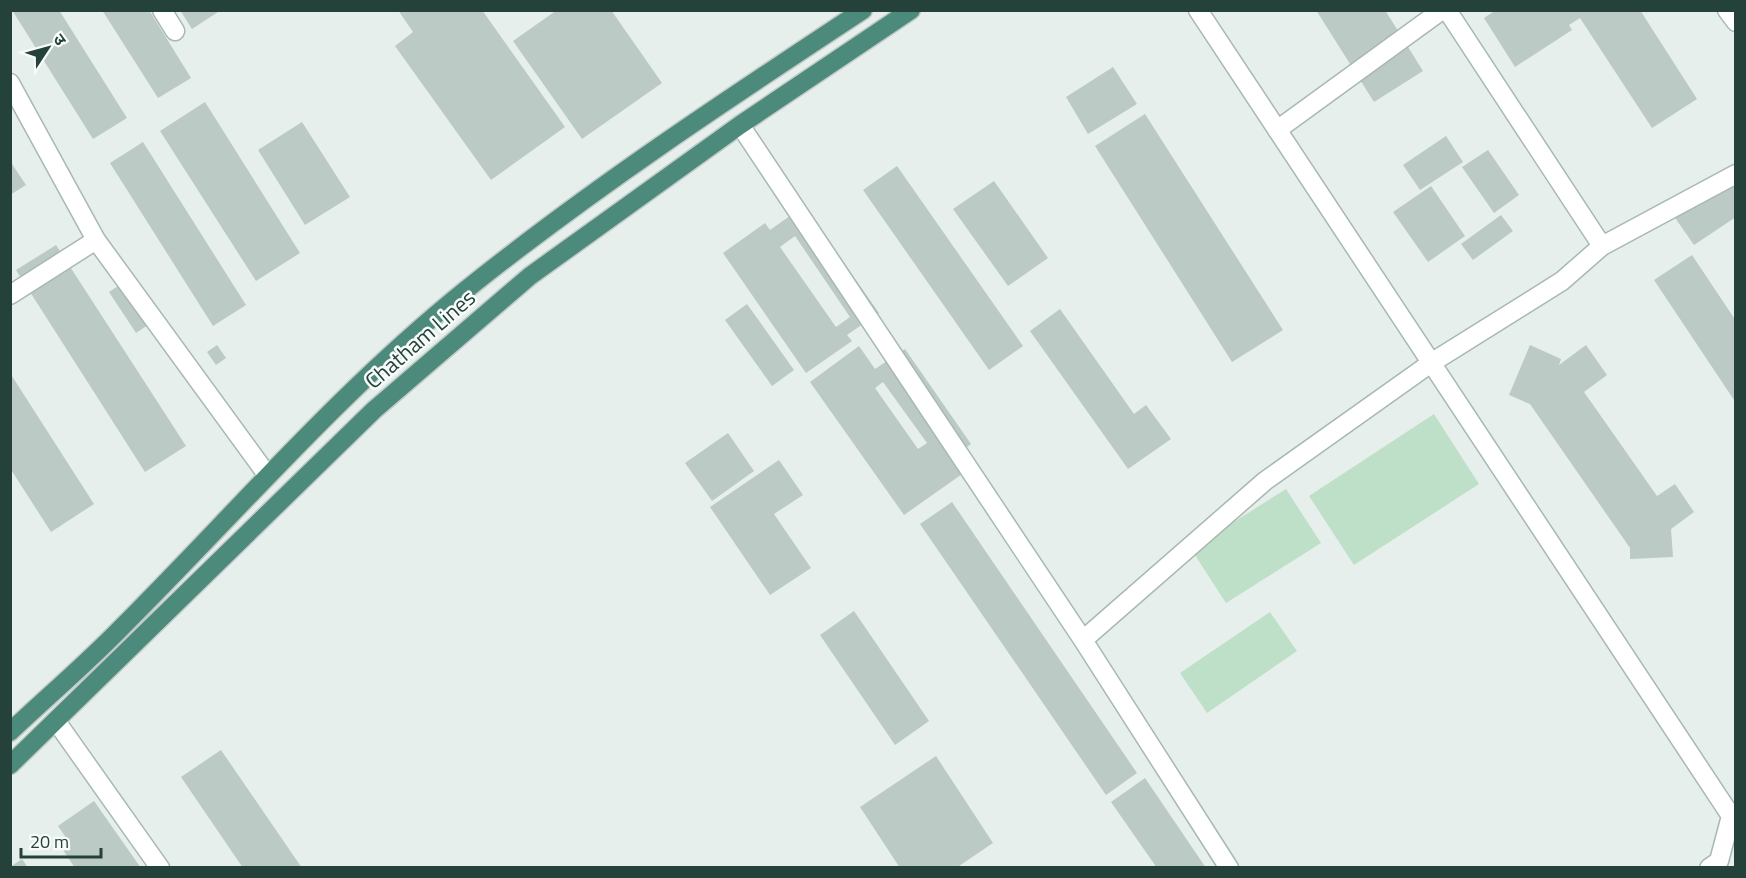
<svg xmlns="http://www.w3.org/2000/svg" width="1746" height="878" viewBox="0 0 1746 878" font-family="'Titillium Web','Noto Sans Devanagari',sans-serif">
  <rect width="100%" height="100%" fill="#e6efeb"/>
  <path fill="#bfe0c8" d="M1434,414L1479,484L1354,565L1309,496Z
    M1286,489L1321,543L1226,603L1191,549Z
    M1270,612L1297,651L1207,713L1180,673Z"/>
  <path fill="#bbcac4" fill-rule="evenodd" d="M12,10H59L127,118L93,139Z
    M102,10H149L191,78L158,98Z
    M180,10H221L192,29Z
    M398,10H482L565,127L491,180L395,46L413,32Z
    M557,10H611L662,83L582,139L513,41Z
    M1316,10H1385L1423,71L1374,102Z
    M1496,10H1640L1697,99L1652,128L1580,18L1569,25L1572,30L1515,67L1484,18Z
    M1113,67L1137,104L1088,134L1066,97Z
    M205,102L300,253L256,281L160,131Z
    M1145,114L1283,330L1232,362L1095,146Z
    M302,122L350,197L305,225L258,150Z
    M1446,136L1463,162L1420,190L1403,165Z
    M143,142L246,305L213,326L110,163Z
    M1488,150L1519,195L1494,213L1462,167Z
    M10,161L26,185L10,195Z
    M897,166L1023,346L989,370L863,190Z
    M1736,168V217L1694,245L1671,212Z
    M994,181L1048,258L1008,286L953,209Z
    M1431,186L1465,236L1428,262L1393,212Z
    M804,206L879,313L847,335L852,341L806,373L723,253L765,223L770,230ZM795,236L850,317L836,327L780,247Z
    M1501,215L1513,231L1473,260L1461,244Z
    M56,245L186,446L145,472L16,270Z
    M1692,255L1736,321V403L1654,280Z
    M124,282L151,323L136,333L109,292Z
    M747,304L794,370L772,386L725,320Z
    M1060,309L1134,414L1146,405L1171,439L1128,469L1030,331Z
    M217,345L226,358L216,365L207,352Z
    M1530,345L1561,359L1559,365L1586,345L1607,375L1584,392L1657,496L1675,484L1694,512L1671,529L1673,557L1630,559V548L1530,404L1509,395Z
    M859,346L875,369L905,349L971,444L954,457L965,472L904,515L810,382ZM883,382L927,443L918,449L875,388Z
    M10,373L94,504L51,532L10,468Z
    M728,433L754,471L712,501L685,463Z
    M779,460L803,495L774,514L811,568L770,595L710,507Z
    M952,502L1137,773L1106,795L920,524Z
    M854,611L929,721L895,745L820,635Z
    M221,750L302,868H243L181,777Z
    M936,756L993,843L956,868H900L860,807Z
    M1145,778L1206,868H1157L1111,802Z
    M94,801L141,868H75L61,847L69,842L58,826Z
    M22,859L28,868H10V867Z"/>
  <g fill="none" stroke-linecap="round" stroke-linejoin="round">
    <defs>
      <path id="minor" d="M162,10L175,31
        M1198,10L1731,816L1719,861L1709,868
        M1447,10L1602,246
        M1727,10L1736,22
        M10,83L96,240L268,476
        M740,125L1083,640L1229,868
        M1277,130L1442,10
        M10,295L96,240
        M1083,640L1265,481L1431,363L1562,281L1602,246L1736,174
        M56,721L160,868"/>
      <path id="trunk" d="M10,732C47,697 86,664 121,628C235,514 341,390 467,289C593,188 728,99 863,10
        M10,765L374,410L530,276L740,125L911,10"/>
    </defs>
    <use href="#minor" stroke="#a8b8b2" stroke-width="21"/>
    <use href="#trunk" stroke="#c2cac8" stroke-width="21"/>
    <use href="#minor" stroke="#fff" stroke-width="18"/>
    <use href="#trunk" stroke="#4c8a7c" stroke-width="18"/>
  </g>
  <g text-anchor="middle" stroke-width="5" stroke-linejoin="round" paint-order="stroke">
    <g font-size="22" fill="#24423a" stroke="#f7fbf9">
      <text transform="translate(420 339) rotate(-41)" y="8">Chatham Lines</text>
    </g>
  </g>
  <rect width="1746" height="878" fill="none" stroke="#24423a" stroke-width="24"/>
  <g transform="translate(48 48) rotate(54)" stroke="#f7fbf9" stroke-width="4.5" paint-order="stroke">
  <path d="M0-4.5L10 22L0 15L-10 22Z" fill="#24423a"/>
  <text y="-9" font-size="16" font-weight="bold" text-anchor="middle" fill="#24423a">उ</text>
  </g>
  <path d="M21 848v9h80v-9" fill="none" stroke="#24423a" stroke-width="3"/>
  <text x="30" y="848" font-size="18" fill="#24423a" stroke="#f7fbf9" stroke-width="4.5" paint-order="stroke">20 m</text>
</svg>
